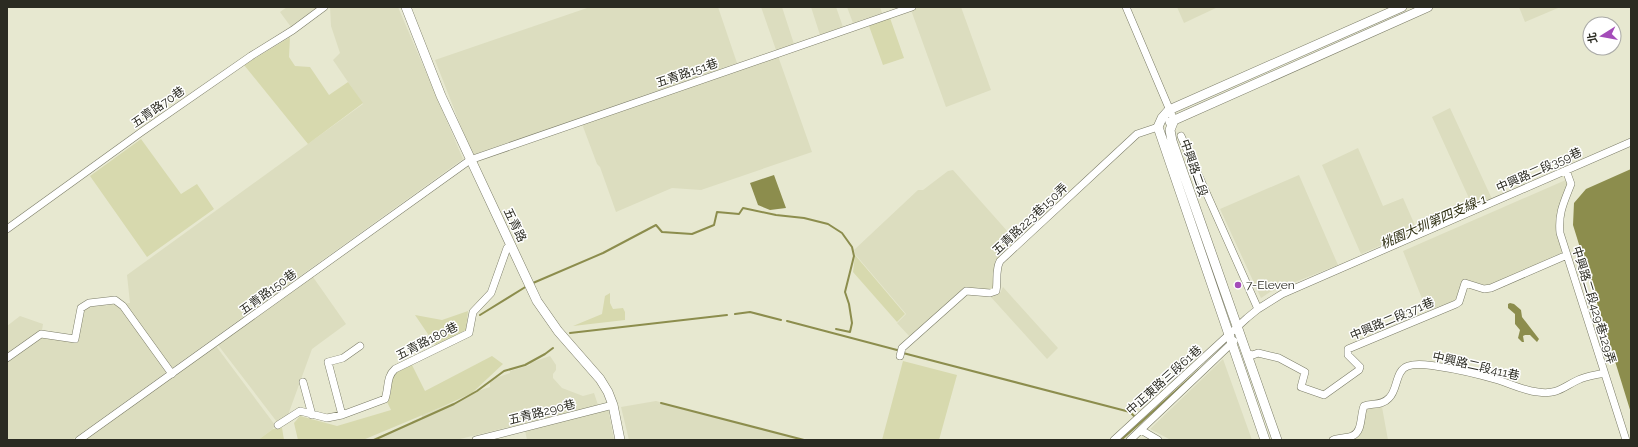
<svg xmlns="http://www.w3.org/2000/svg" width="1638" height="447" viewBox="0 0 1638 447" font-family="Raleway,'Noto Sans TC',sans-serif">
  <rect width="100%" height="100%" fill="#e7e8d0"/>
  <path fill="#dcddbf" d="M287,7H319L291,27L280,12Z
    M330,7H398L463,159L72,440H7V326L20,316L43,324L41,336L78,343L84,310L89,307L130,303L127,275L363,104L333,60L340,53L331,26Z
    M590,7H718L737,63L472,155L435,60Z
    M761,7H782L794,44L776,50Z
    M811,7H836L843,27L820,35Z
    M847,7H880L882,13L853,23Z
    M920,7H961L991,90L946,107L911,10Z
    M1177,7H1218L1184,23Z
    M1519,7H1557L1558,8L1525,22Z
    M778,56L812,152L701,190L672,188L616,212L600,167L597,164L582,124Z
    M1450,108L1492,199L1473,207L1432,117Z
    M1358,148L1383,206L1403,198L1417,230L1361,254L1322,165Z
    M953,170L1016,241L995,261L993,288L990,290L964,288L910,337L897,323L906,314L855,254L854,250L918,190H923L948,171Z
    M1299,175L1338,265L1270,292L1261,298L1220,209Z
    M1568,179V183L1561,200L1557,214V221L1563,252L1490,285H1487L1465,281L1456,300L1427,311L1403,251Z
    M313,277L346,324L312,349L288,415L277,422L218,345Z
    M1003,287L1058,348L1047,359L990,296L1000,293Z
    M216,346L275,425L273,429L258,440H85Z
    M550,356L556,365V370L553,374V378L562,388L583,396L594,393L598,405L456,440H369L412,424V421L422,418V415L468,397L472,393L490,387V380L510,373V371L530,365V363Z
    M1223,359L1252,440L1169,439L1150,429Z
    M656,401L804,440H629L621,407Z
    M1382,407L1388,440H1340L1355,437L1366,408Z
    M608,408L614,440H527L525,430Z"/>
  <path fill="#d7d9ae" d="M890,18L904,58L883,65L869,26Z
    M290,37L289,57L295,66L310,67L329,95L348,82L363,103L308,144L244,65Z
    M141,139L181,194L197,184L214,209L147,257L90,176Z
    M855,255L905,314L897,322L853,272Z
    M610,293V303L613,309L623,308L625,312V320L573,326L602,314L605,296Z
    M468,311L466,330L436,346L415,315L442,320Z
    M492,356L503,364L472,393L444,406L363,440H298L294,423L300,416L337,426L391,410L387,402L391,393L390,379L394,373L412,365L425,391Z
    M903,361L957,375L939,440H882Z
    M282,428L284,440H258L273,429Z"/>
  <path fill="#8c8d4d" d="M1631,169V413L1573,225L1574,203L1586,189Z
    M774,175L786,208L770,210L758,205L750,183Z
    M1510,303L1514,304L1521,310L1522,317L1539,339L1537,342L1530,335H1525L1523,336L1524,342H1522L1518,338L1520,330L1515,324V314L1508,308V304Z"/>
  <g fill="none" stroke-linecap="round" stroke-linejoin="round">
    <path stroke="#8c8d4d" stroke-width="2" d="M533,283L603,253L656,225L662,232L692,234L714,225L717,212L739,214L743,208L776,215L804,218L828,224L842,233L852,247L854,256L845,292L849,304L852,323L850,332L836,329
      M735,314L750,312L781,320
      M480,315L527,286
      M787,321L897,350
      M570,333L727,315
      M903,353L1130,412L1135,417
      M661,403L804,440
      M374,440L454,404L477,391L504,371L525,365L545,354L553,348
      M1121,440L1199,370"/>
    <defs>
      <path id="minor" d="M1126,7L1174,120
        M1181,136L1258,309
        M1566,170L1571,184C1564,202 1558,213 1560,233L1626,440
        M7,229L140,133L251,56L293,30L324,7
        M1248,354L1253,355L1258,353L1279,358L1305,372L1301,387L1324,395L1359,370L1360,367L1348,355V349L1456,304L1459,302L1465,283L1484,289L1491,288L1567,255
        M900,356L902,348L966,291L990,293L996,291C998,281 995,270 1000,261L1137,134L1158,127
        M7,358L41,334L75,339L81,308L89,303L115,300L123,306L172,374
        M303,382L312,415
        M342,415L328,362L343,358L360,346
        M278,425L300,411L327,418L342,415L385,399C389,388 386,377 395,369L469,333L473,312L491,293L507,248L512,246
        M1141,430L1158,440
        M79,440L470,160L912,7
        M476,440L613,405
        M1114,440L1247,318L1258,309L1282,294L1631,142
        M1130,440L1234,341
        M1333,440C1339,438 1347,438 1352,436C1363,432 1360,415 1364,406C1372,403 1382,406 1389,398C1398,390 1395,370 1408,366C1417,363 1427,365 1435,366C1456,369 1478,374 1498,380C1511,384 1525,391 1538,392C1557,395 1563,387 1578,380C1586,376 1596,375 1604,373"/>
      <path id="tertiary" d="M406,7L441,96L537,301L558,331L600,379L608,392L613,405L620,440
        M1174,120L1170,130L1172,141L1277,440
        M1170,122L1428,7
        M1265,440L1158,127L1162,118L1169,110L1402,7"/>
    </defs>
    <use href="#minor" stroke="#7b7c67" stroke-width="8"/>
    <use href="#tertiary" stroke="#7b7c67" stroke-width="10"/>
    <use href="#minor" stroke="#fff" stroke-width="7"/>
    <use href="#tertiary" stroke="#fff" stroke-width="9"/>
  </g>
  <circle fill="#a44cb9" stroke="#fff" stroke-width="1.5" cx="1238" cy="285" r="4"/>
  <g text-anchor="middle" stroke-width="3" stroke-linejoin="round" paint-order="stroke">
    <g font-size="12" fill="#2b2b22" stroke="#fff">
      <text transform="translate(687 73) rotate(-19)" y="4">五青路151巷</text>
      <text transform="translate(158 107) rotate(-35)" y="4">五青路70巷</text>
      <text transform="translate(1194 168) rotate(71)" y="4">中興路二段</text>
      <text transform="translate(1539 170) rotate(-24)" y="4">中興路二段359巷</text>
      <text transform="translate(1030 219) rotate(-43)" y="4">五青路223巷150弄</text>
      <text transform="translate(515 225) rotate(64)" y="4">五青路</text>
      <text transform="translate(268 292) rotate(-36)" y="4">五青路150巷</text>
      <text transform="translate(1594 305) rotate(73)" y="4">中興路二段429巷129弄</text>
      <text transform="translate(1392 319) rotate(-23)" y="4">中興路二段371巷</text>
      <text transform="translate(427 341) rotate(-27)" y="4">五青路180巷</text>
      <text transform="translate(1476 366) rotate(13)" y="4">中興路二段411巷</text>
      <text transform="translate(1164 380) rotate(-42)" y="4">中正東路三段61巷</text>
      <text transform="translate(542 412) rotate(-14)" y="4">五青路290巷</text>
    </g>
    <g font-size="12" fill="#2b2b22" stroke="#fff" text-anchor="start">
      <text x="1246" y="289">7-Eleven</text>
    </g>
    <g font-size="13" font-style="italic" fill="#2d2e10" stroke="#fff">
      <text transform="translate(1433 221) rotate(-24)" y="5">桃園大圳第四支線-1</text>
    </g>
  </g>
  <rect width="1638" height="447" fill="none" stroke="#2b2b22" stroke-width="16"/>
  <g transform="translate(1602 36) rotate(259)"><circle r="19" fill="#ffffff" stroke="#aaaaa7"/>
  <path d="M0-3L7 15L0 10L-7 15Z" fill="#a44cb9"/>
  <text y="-6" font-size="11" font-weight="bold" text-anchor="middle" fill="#2b2b22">北</text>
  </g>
</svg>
